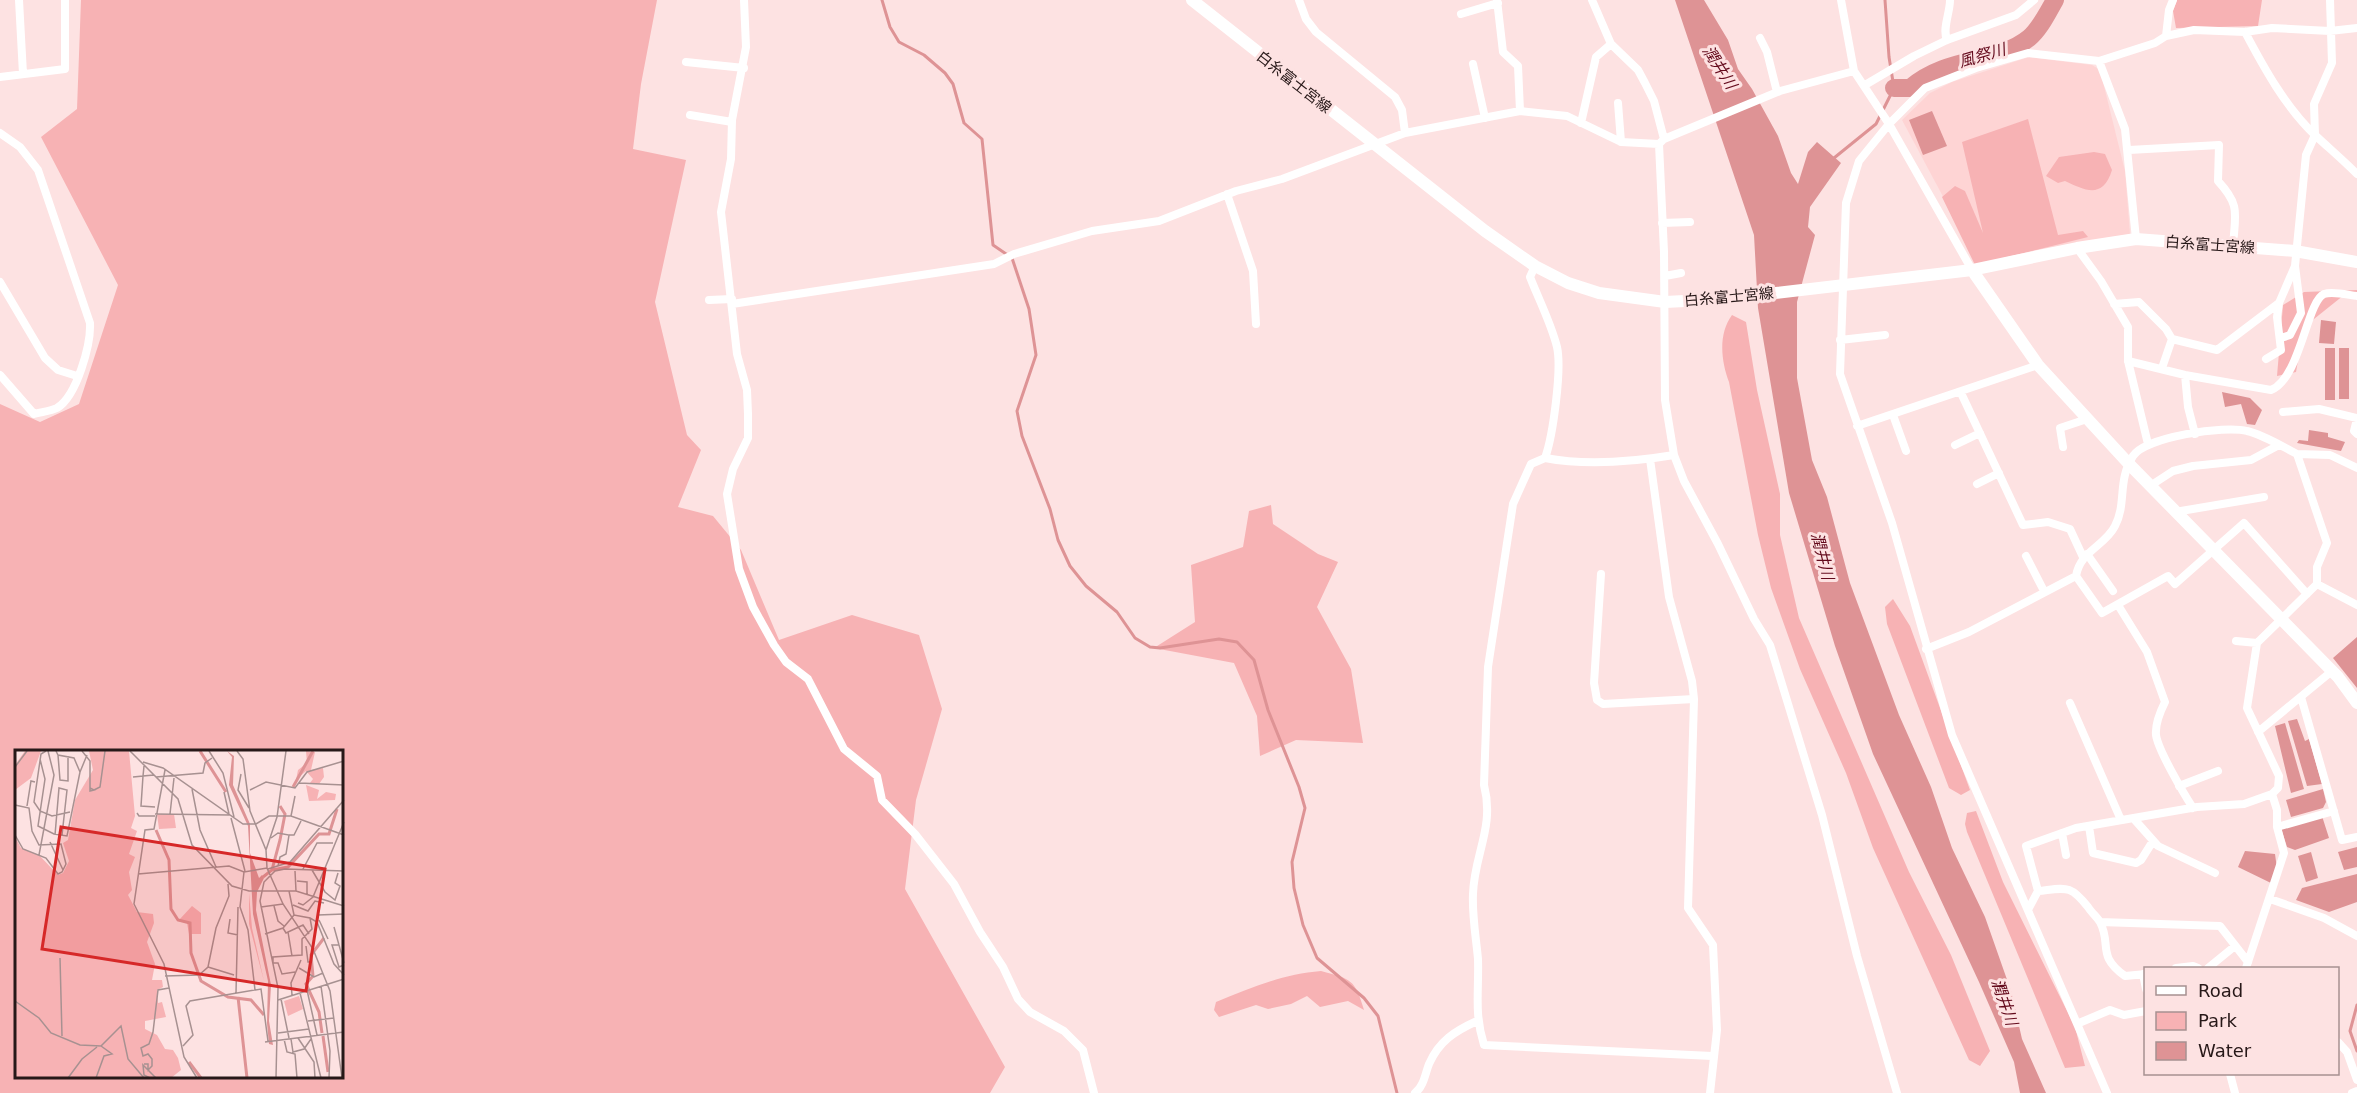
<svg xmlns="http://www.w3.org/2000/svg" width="2357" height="1093" viewBox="0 0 2357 1093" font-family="'DejaVu Sans','Noto Sans JP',sans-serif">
  <rect width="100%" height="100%" fill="#fde2e2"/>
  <path fill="#fed4d4" d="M2029,57L2092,65L2100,70L2125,171L2130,234L1977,260L1902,120L1930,93L1952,82Z"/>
  <path fill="#f7b2b4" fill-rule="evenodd" d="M81,0H657L641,84L633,149L686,160L655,302L687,435L701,450L678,507L713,516L741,550L779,640L852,615L919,635L942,709L916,800L905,889L1005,1067L990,1093H0V404L40,422L79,404L118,285L41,137L77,109ZM16,751H342V1076H16Z
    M2177,0H2262L2258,26L2176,28L2173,11Z
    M2028,119L2058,235L2083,231L2088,237L1975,265L1942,197L1955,186L1965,191L1983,233L1962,142Z
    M2094,152L2105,154L2112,170C2103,199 2086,191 2065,181L2058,183L2046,176L2059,157Z
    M2357,290V300L2344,295L2304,327L2296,372L2277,376L2283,305L2304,292Z
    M1732,315L1746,322L1757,390L1780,494V535L1799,618L1909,872L1951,955L1990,1051L1980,1066L1969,1060L1873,848L1846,773L1800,669L1771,588L1758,535L1729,382C1721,361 1718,334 1732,315Z
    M1271,505L1273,524L1318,554L1338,562L1317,607L1351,669L1363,743L1296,740L1260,756L1257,716L1234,663L1154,648L1195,622L1191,565L1243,547L1249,511Z
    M1893,599L1910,626L1970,790L1961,795L1949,788L1887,624L1885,607Z
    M1976,811L2003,882L2075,1027L2085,1066L2065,1068L1967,832L1965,824L1967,813Z
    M1321,971C1351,979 1355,979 1364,1010L1348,1001L1320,1007L1307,996L1291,1004L1268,1009L1256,1005L1219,1017L1214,1010L1216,1002C1250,988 1283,974 1321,971Z"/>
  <path fill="#de9395" d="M1675,0H1704L1728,40L1738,69L1752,89L1778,136L1791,173L1798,184L1808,152L1817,142L1841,163L1810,207L1808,227L1815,235L1797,302V378L1812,460L1827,497L1850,583L1899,715L1931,787L1952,848L1985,917L2011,991L2022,1039L2046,1093H2020L2014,1062L1979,982L1873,754L1835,646L1789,493L1758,308L1754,235Z
    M1932,111L1947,146L1923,155L1909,120Z
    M2321,320L2336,322L2334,344L2319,343Z
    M2325,348H2335V400H2325Z
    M2339,348H2349V399H2339Z
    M2222,392L2250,398L2262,410L2255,425L2247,424L2241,404L2225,407Z
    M2309,430L2328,433V437L2345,442L2341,451L2297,443L2299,440L2308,441Z
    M2357,637V688L2333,658Z
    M2297,719L2305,741L2309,739L2322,784L2307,786L2288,721Z
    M2285,723L2304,789L2291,793L2275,726Z
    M2323,789L2326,802L2323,808L2291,817L2286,800Z
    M2322,816L2329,838L2295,850L2287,847L2281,828Z
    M2357,847V867L2344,870L2338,852Z
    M2245,851L2275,854L2277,869L2273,884L2238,867Z
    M2311,852L2318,878L2306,882L2298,856Z
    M2357,874V902L2329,912L2296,900L2302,888Z"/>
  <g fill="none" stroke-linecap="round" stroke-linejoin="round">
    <path stroke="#de9395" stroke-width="3" d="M882,0L890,27L899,42L924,55L945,73L953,84L964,123L982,139L993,245L1012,258L1029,309L1036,355L1017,411L1022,436L1050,509L1058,540L1070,566L1086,586L1117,612L1135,638L1150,647L1160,648L1219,639L1237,642L1254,660L1268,710L1299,787L1305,808L1292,862L1294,888L1303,925L1317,958L1364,998L1378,1016L1397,1093
      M1834,158L1876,124L1894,88L1889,57L1885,0
      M2357,1005L2350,1031L2357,1051"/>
    <path stroke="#de9395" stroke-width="18" d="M1894,88H1910C1949,55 1997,64 2029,38C2040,29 2048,12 2055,0"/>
    <path stroke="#fff" stroke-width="8" d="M19,0L23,74
      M744,0L746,47L732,120L731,159L721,212L737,354L747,390L748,414V438L733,469L727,494L739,569L753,607L774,645L786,662L808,679L844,749L877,776L882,800L915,834L954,884L980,932L1003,967L1018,999L1030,1012L1064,1031L1083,1050L1094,1093
      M1299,0L1306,19L1316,32L1395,97L1402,110L1405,133
      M1497,0L1503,52L1518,66L1520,111
      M1592,0L1611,44L1638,70L1645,83L1654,101L1664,139
      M1841,0L1854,71L1889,124L1972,270
      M1461,14L1498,3
      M2245,32C2264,68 2286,108 2316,136C2330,149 2344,161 2357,174
      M2166,36L2169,10L2173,0
      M1760,38L1767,52L1777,92
      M1947,40C1942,29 1950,13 1950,0
      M2099,61L2125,129L2136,239
      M686,62L744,68
      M1473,64L1485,118
      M1854,71L1780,91L1664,139L1659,144L1664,252L1665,400L1674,455L1684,481L1718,544L1754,619L1770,645L1822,815L1857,956L1897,1093
      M0,77L65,69V0
      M1865,85L1914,56L1947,40L2016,15L2034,0
      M1618,103L1621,142
      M690,115L732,122
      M1581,123L1596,57L1611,44
      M0,133L20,147L38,170L90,323C91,344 77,396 57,408C51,411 41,412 34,414L0,375
      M2129,150L2219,145L2218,181C2241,206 2235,213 2233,247
      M1227,194L1253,271L1256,324
      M1662,223L1690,222
      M2077,248L2101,281L2128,327V361L2148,444
      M1535,266L1530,277C1539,300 1551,323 1557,347C1562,369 1553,436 1545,458L1531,464L1513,504L1488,667L1484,785C1495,827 1474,855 1473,894C1472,916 1476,937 1478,959C1479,992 1474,1013 1484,1045L1712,1056
      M1665,276L1681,273
      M0,282L45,358L58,370L77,376
      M709,300L732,299
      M732,304L994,264L1014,254L1092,231L1159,221L1236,191L1282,179L1405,133L1520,111L1567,116L1621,142L1659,144
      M2114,304L2139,302L2166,329L2172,339L2162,368
      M2281,338L2290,335L2301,313L2295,266
      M2172,339L2217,350L2279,303L2295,266L2306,155L2315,135L2314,104L2332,63L2330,0
      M1840,340L1885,335
      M2266,359L2281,350L2277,317L2279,303
      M2128,361L2185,375L2271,390C2300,379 2307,301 2324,294C2333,291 2348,295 2357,296
      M2185,375L2188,407L2195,434
      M1961,393L2023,525L2048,522L2070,529L2083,557
      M2283,412L2319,409L2357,418
      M1893,415L1906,451
      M2357,419L2354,431L2357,434
      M1857,426L2038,365
      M1955,445L1980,433
      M2063,447L2060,428L2087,419
      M2297,454L2330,455L2357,468
      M1545,458C1587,466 1632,462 1674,455
      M1650,459L1669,597L1692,681L1694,699L1688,908L1713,945L1717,1030L1710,1093
      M1977,484L1999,473
      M2150,486L2173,471L2193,466L2251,460L2279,445
      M2175,512L2264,497
      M2087,554L2113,591
      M2026,556L2044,591
      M1601,574L1594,683L1597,700L1603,704L1694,699
      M2076,576L2102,613L2168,576L2175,584L2244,523L2307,594
      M2317,584L2357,605
      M2118,605L2147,652L2165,702C2160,712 2155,724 2156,735C2158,750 2184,794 2193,808
      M2236,641L2257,643
      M1926,649L1969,632L2076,576C2080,551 2105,546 2115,526C2127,503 2117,481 2133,456C2145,437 2225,425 2247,431C2264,435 2281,446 2297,454L2327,543L2317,567V584L2257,643L2247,708L2279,776L2278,788L2272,794L2244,804L2197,807L2076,828L2026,846L2038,891
      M2301,697L2342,840L2357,837
      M2070,703L2121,820
      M2258,732L2332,671
      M2179,786L2218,771
      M2272,794L2277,810V827L2334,811
      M2134,819L2158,846L2215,873
      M2089,826L2093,853L2136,863L2141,860L2153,841
      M2062,833L2066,855
      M2270,899L2324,918L2357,936
      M2029,908L2038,891C2066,888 2070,884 2088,907C2091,912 2097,917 2100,922C2112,945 2096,955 2125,976L2146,974
      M2100,922L2220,926L2248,962
      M2176,968L2193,966L2198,968
      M2208,968L2235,946
      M2246,968L2284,853L2277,827
      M2143,974L2146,989
      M2079,1023L2110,1010L2124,1015L2146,1011
      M2338,1042L2347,1052L2357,1080
      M2230,1074L2235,1093
      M1415,1093C1424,1086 1425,1074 1429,1064C1439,1041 1455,1031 1477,1021
      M2107,1093L1952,735L1892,523L1840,374L1846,203L1859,161L1889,124L1925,88L1976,68L2028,53L2099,61L2155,43L2166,36L2194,30L2245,32L2272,28L2330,31L2357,28
      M2352,1093L2357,1091"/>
    <path stroke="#fff" stroke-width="12" d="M1192,0L1485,231L1535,266L1568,283L1599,293L1665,302L1724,299L1972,270L2077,248L2136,239L2295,251L2357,262
      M1972,270L2038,365L2129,464L2338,677L2357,703"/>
  </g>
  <g text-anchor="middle" stroke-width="6" stroke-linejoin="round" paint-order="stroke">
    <g font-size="15" fill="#271818" stroke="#fde2e2">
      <text transform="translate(1294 82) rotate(38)" y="5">白糸富士宮線</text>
      <text transform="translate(2210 245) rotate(4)" y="5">白糸富士宮線</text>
      <text transform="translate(1729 297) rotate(-5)" y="5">白糸富士宮線</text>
    </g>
    <g font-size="16" font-style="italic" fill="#640a1c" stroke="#fde2e2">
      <text transform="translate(1982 55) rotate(-16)" y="6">風祭川</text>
      <text transform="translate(1720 67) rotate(57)" y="6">潤井川</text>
      <text transform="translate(1823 556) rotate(76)" y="6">潤井川</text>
      <text transform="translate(2005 1002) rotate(71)" y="6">潤井川</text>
    </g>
  </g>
  <g transform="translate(15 750)">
    <rect width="328" height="328" fill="#fde2e2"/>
    <path d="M10,1H26L16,28L0,40V15ZM74,1H114L120,66L116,78L122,81L114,104L120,107L114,122L117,140L113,145L122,162L138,164L139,173L132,192L140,214L137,230H147L148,237L142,240L143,253L147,252L151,267L130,271V279L142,285L150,299L158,300L163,308L166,320L156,328H0V87L6,98L24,105L43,125L48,123L54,111L48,93L53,90L60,50L78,20ZM291,1L300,2L296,20L308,18L309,27L304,34L295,33L298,29L291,21L281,30L283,20L292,13ZM291,35L304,40L302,49L311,42L321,44L320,50L294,51ZM142,64H159L161,78L144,79ZM234,143L237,178L249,231L234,174ZM177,156L186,163V184H174L172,173L164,170ZM284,246L288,259L273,266L269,251Z" fill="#f7b2b4"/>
    <path d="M212,1L219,6L218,35L235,74V103L244,128L247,125L249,128L242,142L241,160L256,235L254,271L258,295L254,294L252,273L253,231L238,164L233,76L214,35L217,7Z" fill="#de9395"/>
    <path fill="none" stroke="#de9395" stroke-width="3" d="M185,1L211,42M278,37L298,1M141,80L154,110L156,159L163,170L175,173L176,203L186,231L213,247L236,250L249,265M257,120L273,117L304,84H314L322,59M248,127L257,120L265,90L270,64L265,56M223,247L232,328M307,283L304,262L291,234L298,226L296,205L309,188M308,286L313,322M174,312L186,328"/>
    <path fill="none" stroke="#a79191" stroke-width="1.5" d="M31,1L26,4L19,52L25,61L37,66L55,62M67,1L75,11V38L79,40L75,41V38M115,1L163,49L177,95L217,136L234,141H281L329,156M194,1L208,23L219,67M222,1L228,9L235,61L251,100L252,118L268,154L298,199L315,241L327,328M43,5L45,30L53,31V6M25,9L30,29L23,76L39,84L52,86L65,22L59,8L43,5L41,1M128,12L148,18L228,74H241L254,66H276L329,85M0,17L12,1M150,20L139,79L130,80L119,154L149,214L169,307L182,328M65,22L72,5M226,24L223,40L234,58M139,25L128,26L126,56L140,57M118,27L128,26L129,16M141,27L188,23L190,13L197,8M284,33L329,35M177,39L185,80L201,117M79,40L85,37L90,1M235,40L251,32L280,38L292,22L329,11M209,42L214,64M0,55L14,58L17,81L24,95L46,94L51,114L47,122L43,124L31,108L8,99L0,85M12,56L16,31L20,32M122,63L124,66H140M140,64L215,65M155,64L159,28M276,66L280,46M216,68L230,121M40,85L44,38L52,40L47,85M274,85H279L286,71M256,88L263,83L274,85L271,104L265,107L263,116M35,92L48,120M251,100L262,67L271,1M24,105L39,25L33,1M253,119L275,112L329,50M288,119L302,93H318M297,120L310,142L320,150L325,136L320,133L323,123M280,121L281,141M229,122L225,157L233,180L240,240M123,124L214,116L229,122L252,118M282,131L292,132V144M274,141L279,165M283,153L288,155L298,147L329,72M278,155L293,161L300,151L309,153M259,156L263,171L269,176M246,157L268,154M295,168L302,172L319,214L329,225M215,169L213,183L223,185M304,170L313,189M302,172L303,165L329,164M319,177L324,195M268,178L271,183L288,175L294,184M273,182L277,206M250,184L268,178L279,165L295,168L297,179L287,189V205L258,207V213M291,196L293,212H297M45,208L47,286M258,213H263L267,224L280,222M329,213L324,195H317L324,217L329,215M193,217L219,225M284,218L299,227L308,223M150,226L184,225L193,217L201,178L214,146L213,134M306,236L315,301L314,328M292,240L302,285M221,243L223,157M285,243L306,328M277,245L276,233L286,210M266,249L274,288M263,250L329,229M0,251L24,268L36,283L65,295L86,296L106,276L113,309L129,328M293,271L319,268M263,283L294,279M283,288L299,312L300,328M269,289L272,302L280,304L282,328M276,289L278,302L289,299L296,289M250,292L329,282M168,296L178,285L171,256L175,251L246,239L253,291M129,314H133V320L137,316V309L133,304L128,306L126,298L134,294L138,282L143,240L154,238M53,328L67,309L82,297M81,328L89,306L97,304L86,296M135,328L129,325L128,315L141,328M261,328L263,238L245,151L249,132L260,121L270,119L329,121"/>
    <path fill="#d62828" fill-opacity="0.15" stroke="#d62828" stroke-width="3" d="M46,77L310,119L291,241L27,199Z"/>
    <rect width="328" height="328" fill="none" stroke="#271818" stroke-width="3"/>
  </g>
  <rect x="2144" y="967" width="195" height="108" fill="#fde2e2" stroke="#a79191" stroke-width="1.5"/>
  <rect x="2156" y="986" width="30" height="9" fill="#ffffff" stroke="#a79191" stroke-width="1.5"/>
  <text x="2198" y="997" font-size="18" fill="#271818">Road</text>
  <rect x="2156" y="1012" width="30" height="18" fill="#f7b2b4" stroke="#a79191" stroke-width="1.5"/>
  <text x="2198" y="1027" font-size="18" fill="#271818">Park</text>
  <rect x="2156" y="1042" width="30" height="18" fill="#de9395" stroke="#a79191" stroke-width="1.5"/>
  <text x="2198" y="1057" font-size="18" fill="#271818">Water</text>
</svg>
